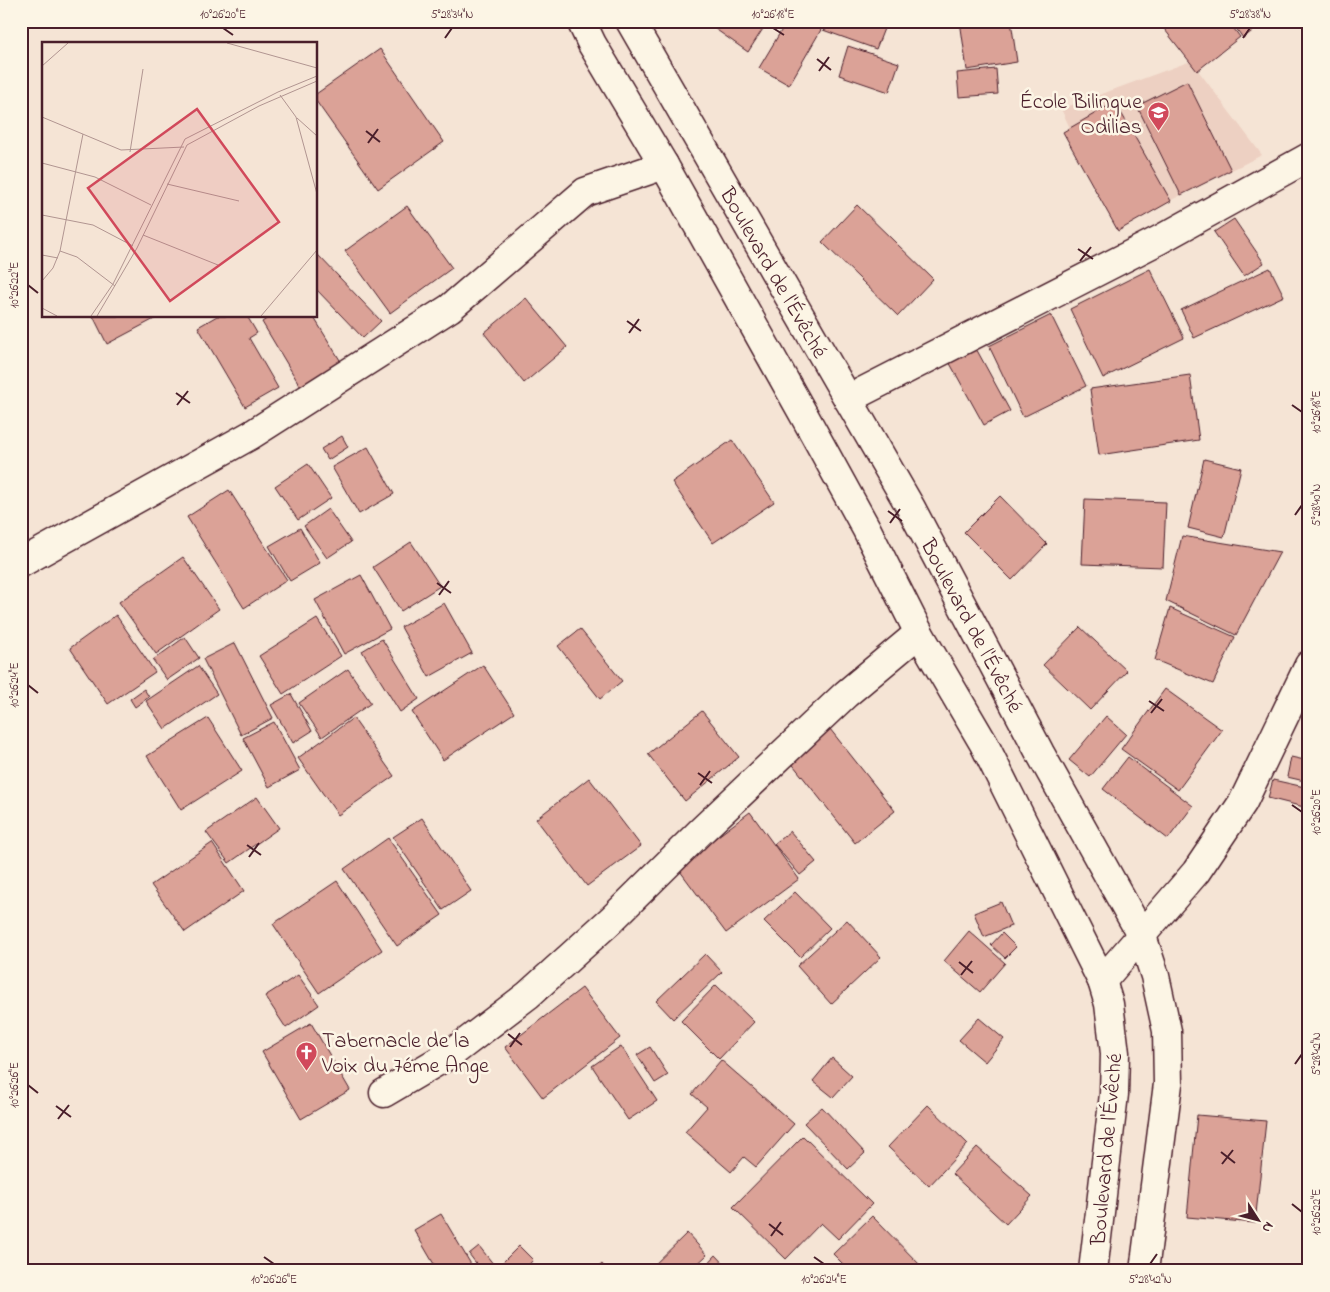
<svg xmlns="http://www.w3.org/2000/svg" width="1330" height="1292" viewBox="0 0 1330 1292" font-family="'Indie Flower',sans-serif">
  <rect width="100%" height="100%" fill="#f5e4d5"/>
  <filter id="ink" filterUnits="userSpaceOnUse"><feTurbulence type="fractalNoise" baseFrequency=".02" numOctaves="2"/><feDisplacementMap in="SourceGraphic" scale="10" xChannelSelector="R" yChannelSelector="G"/><feConvolveMatrix kernelMatrix="1 2 1 2 8 2 1 2 1" color-interpolation-filters="sRGB"/></filter>
  <g filter="url(#ink)">
    <path fill="#edd0c2" d="M1191,61L1262,155L1117,227L1061,109Z"/>
    <path fill="#dba297" stroke="#4a1f2b" d="M704,21H768L748,52Z
      M787,21H811L822,28L789,85L759,68Z
      M826,21H887L876,49L823,30Z
      M960,21H1011L1017,62L967,70Z
      M1158,21H1228L1240,37L1197,71Z
      M1231,21H1266L1243,38Z
      M848,46L899,63L889,92L839,75Z
      M380,49L444,142L378,189L316,101V94Z
      M996,69L998,94L959,97L957,73Z
      M1187,81L1231,170L1181,195L1137,106Z
      M1115,102L1171,201L1118,231L1063,132Z
      M857,205L933,279L898,316L822,242Z
      M407,206L452,268L390,313L345,251Z
      M1234,219L1264,263L1244,276L1214,232Z
      M318,255L381,321L363,338L316,289V257Z
      M1270,268L1284,296L1194,338L1181,310Z
      M1150,269L1184,338L1103,378L1070,309Z
      M526,298L567,347L524,383L484,333Z
      M1051,315L1086,386L1023,417L989,346Z
      M93,316H160L107,344Z
      M217,316H247L257,333L249,338L278,388L245,407L198,327Z
      M271,316H313L343,365L302,389L262,322Z
      M973,343L1010,411L984,425L947,358Z
      M1190,375L1199,440L1099,455L1090,389Z
      M342,436L348,447L328,460L321,449Z
      M732,440L774,502L713,543L672,482Z
      M368,447L394,494L359,514L332,467Z
      M1204,459L1241,468L1224,537L1188,528Z
      M308,464L331,498L298,520L275,486Z
      M229,490L287,580L244,608L187,517Z
      M1000,496L1047,544L1012,580L964,532Z
      M1085,499L1166,502L1163,567L1082,564Z
      M328,509L351,542L327,558L304,526Z
      M300,528L320,563L290,581L269,546Z
      M1182,536L1280,552L1236,635L1166,601Z
      M411,542L440,586L401,611L373,567Z
      M183,557L219,609L156,654L119,602Z
      M361,575L390,629L344,654L315,600Z
      M444,603L472,653L429,677L401,627Z
      M1170,608L1235,637L1213,684L1155,660Z
      M116,615L155,672L108,704L70,648Z
      M317,619L341,656L283,694L259,656Z
      M1080,627L1127,671L1090,710L1043,665Z
      M580,629L622,681L600,699L558,646Z
      M185,637L199,658L167,680L153,660Z
      M382,639L419,699L400,712L362,651Z
      M235,643L273,718L241,735L203,659Z
      M483,665L514,713L443,760L412,712Z
      M198,666L217,694L165,729L146,701Z
      M348,669L371,703L322,737L299,703Z
      M144,689L149,697L135,707L130,699Z
      M1165,689L1222,730L1178,790L1121,749Z
      M291,694L312,731L293,743L271,705Z
      M702,711L739,757L685,801L648,754Z
      M1106,716L1126,734L1090,777L1069,760Z
      M208,718L242,771L181,810L147,756Z
      M353,718L394,776L338,815L298,758Z
      M274,722L300,770L269,787L243,738Z
      M830,729L895,811L855,843L790,761Z
      M1128,757L1193,806L1168,839L1103,789Z
      M1291,757L1309,761V782L1287,777Z
      M589,778L641,846L587,886L536,819Z
      M1273,780L1309,788L1308,808L1268,798Z
      M257,797L279,828L229,863L206,832Z
      M750,812L799,879L726,933L677,867Z
      M422,818L471,891L443,910L393,837Z
      M790,831L816,862L800,875L774,844Z
      M388,838L442,915L397,946L344,869Z
      M212,843L244,891L185,932L151,885Z
      M337,881L382,950L319,993L273,924Z
      M795,892L830,928L800,957L764,921Z
      M1001,902L1011,926L984,937L974,913Z
      M847,920L881,957L831,1004L797,966Z
      M969,931L1005,963L980,992L944,961Z
      M1002,933L1016,947L1005,958L991,945Z
      M705,954L722,972L673,1019L656,1001Z
      M298,975L319,1005L286,1028L265,996Z
      M716,985L754,1022L719,1059L681,1021Z
      M582,988L620,1038L543,1098L505,1047Z
      M979,1018L1004,1039L985,1062L959,1040Z
      M311,1023L350,1090L301,1119L262,1052Z
      M621,1046L657,1101L628,1120L592,1066Z
      M650,1047L668,1075L655,1083L637,1055Z
      M832,1058L852,1076L833,1097L813,1081Z
      M721,1060L794,1124L756,1167L744,1157L731,1172L685,1132L707,1107L692,1094Z
      M928,1105L968,1144L929,1186L888,1147Z
      M822,1107L865,1153L848,1169L804,1123Z
      M1197,1115L1266,1121L1255,1223L1187,1217Z
      M803,1136L872,1204L838,1239L821,1223L786,1259L733,1207Z
      M977,1147L1032,1196L1006,1224L952,1174Z
      M441,1214L475,1271H438L414,1230Z
      M872,1216L924,1269L923,1271H850L833,1254Z
      M687,1233L707,1255L690,1271H648Z
      M479,1246L494,1265L486,1271H482L469,1254Z
      M519,1246L533,1260L523,1271H502L498,1267Z
      M716,1255L731,1271H701Z
      M602,1264L608,1271H594Z"/>
    <g fill="none" stroke-linecap="round" stroke-linejoin="round">
      <defs>
        <path id="minor" d="M848,399L1159,240L1309,157
          M21,563L251,435L450,308L585,192L664,165
          M384,1093L452,1053L528,995L611,920L700,832L846,694L919,633"/>
        <path id="tertiary" d="M1102,981L1196,872L1243,802L1309,665"/>
        <path id="primary" d="M581,21L592,44L664,165L805,417L866,528L919,633L984,744L1102,981L1109,1004L1115,1053L1114,1094L1093,1271
          M630,21L911,508L1040,753L1142,936L1155,976L1167,1031L1168,1084L1144,1271"/>
      </defs>
      <use href="#minor" stroke="#4a1f2b" stroke-width="31"/>
      <use href="#tertiary" stroke="#4a1f2b" stroke-width="31"/>
      <use href="#primary" stroke="#4a1f2b" stroke-width="31"/>
      <use href="#minor" stroke="#fcf5e5" stroke-width="28"/>
      <use href="#tertiary" stroke="#fcf5e5" stroke-width="28"/>
      <use href="#primary" stroke="#fcf5e5" stroke-width="28"/>
    </g>
  </g>
  <path fill="none" stroke="#4a1f2b" stroke-width="2" d="M223,28L233,35M773,28L784,35M445,38L452,28M1243,38L1250,28M817,59L831,70M819,71L829,57M366,131L380,142M368,143L378,129M1078,249L1093,259M1080,261L1091,247M28,285L38,293M627,321L641,331M629,333L639,319M176,393L190,403M177,405L188,391M1292,405L1302,412M888,511L902,521M1295,515L1302,505M890,523L900,509M437,583L451,593M439,595L449,581M28,685L38,693M1149,701L1164,711M1151,713L1162,699M698,773L712,783M700,785L710,771M1292,805L1302,812M247,845L261,855M249,857L259,843M959,962L973,973M961,975L972,961M508,1034L522,1045M510,1047L520,1033M1295,1064L1302,1054M28,1085L38,1093M56,1106L71,1117M58,1119L69,1105M1221,1152L1235,1163M1222,1164L1233,1150M1292,1204L1302,1212M769,1224L783,1235M771,1236L781,1222M264,1257L274,1264M814,1257L824,1264M1150,1264L1157,1254"/>
  <defs>
    <symbol id="school-pin" viewBox="-11 -11 22 30"><path d="M0 17L-7.5 6A9.5 9.5 0 1 1 7.5 6Z" fill="#d1495b" stroke="#fcf5e5"/><path d="M0-5L7-2L0 1L-7-2ZM-4 1L0 2.5L4 1V4Q0 6-4 4Z" fill="#fff"/></symbol>
    <symbol id="church-pin" viewBox="-11 -11 22 30"><path d="M0 17L-7.5 6A9.5 9.5 0 1 1 7.5 6Z" fill="#d1495b" stroke="#fcf5e5"/><path d="M-1.2-6h2.4v3.5h3.3v2.4h-3.3V6h-2.4V-.1h-3.3v-2.4h3.3Z" fill="#fff"/></symbol>
  </defs>
  <g fill-rule="evenodd">
    <use href="#school-pin" x="1146" y="100" width="25" height="34"/>
    <use href="#church-pin" x="294" y="1040" width="25" height="34"/>
  </g>
  <g text-anchor="middle" stroke-width="5" stroke-linejoin="round" paint-order="stroke">
    <g font-size="22" fill="#4a1f2b" stroke="#fcf5e5" text-anchor="end">
      <text x="1142" y="108">École Bilingue<tspan x="1142" dy="25">Odilias</tspan></text>
      <text x="322" y="1047" text-anchor="start">Tabernacle de la<tspan x="322" dy="25">Voix du 7éme Ange</tspan></text>
    </g>
    <g font-size="22" fill="#4a1f2b" stroke="#fcf5e5">
      <text transform="translate(775 272) rotate(60)" y="8">Boulevard de l'Évêché</text>
      <text transform="translate(973 625) rotate(62)" y="8">Boulevard de l'Évêché</text>
      <text transform="translate(1105 1149) rotate(-85)" y="8">Boulevard de l'Évêché</text>
    </g>
  </g>
  <g transform="translate(42 42)">
    <rect width="275" height="275" fill="#f5e4d5"/>
    <path fill="none" stroke="#b19591" stroke-width="1" d="M185,1L275,26M0,24L26,1M238,53L254,75L275,152M0,75L79,108L142,105M255,76L275,94M88,110L101,27M0,121L53,135L109,163M125,142L197,159M0,173L51,183L91,204M101,193L176,223M18,209L35,215L73,244M0,213L16,216M0,239L11,226L18,209L41,92M0,266L15,274M49,274L71,242L143,97L236,50L275,34M55,274L95,206L145,103L217,64L275,39M219,274L275,208"/>
    <path fill="#d1495b" fill-opacity="0.15" stroke="#d1495b" stroke-width="2.5" d="M155,67L237,180L128,259L46,146Z"/>
    <rect width="275" height="275" fill="none" stroke="#4a1f2b" stroke-width="2.5"/>
  </g>
  <rect width="1330" height="1292" fill="none" stroke="#fcf5e5" stroke-width="55"/>
  <g transform="translate(1258 1220) rotate(126)" stroke="#fcf5e5" stroke-width="4" paint-order="stroke">
  <path d="M0-4L9 19L0 12L-9 19Z" fill="#4a1f2b"/>
  <text y="-8" font-size="14" font-weight="bold" text-anchor="middle" fill="#4a1f2b">N</text>
  </g>
  <rect x="28" y="28" width="1274" height="1236" fill="none" stroke="#4a1f2b" stroke-width="2"/>
  <g font-size="12" text-anchor="middle" fill="#4a1f2b">
    <text x="223" y="18">10°26'20"E</text>
    <text x="452" y="18">5°28'34"N</text>
    <text x="773" y="18">10°26'18"E</text>
    <text x="1250" y="18">5°28'38"N</text>
    <text transform="translate(14 285) rotate(-90)" y="4">10°26'22"E</text>
    <text transform="translate(1316 412) rotate(-90)" y="4">10°26'18"E</text>
    <text transform="translate(1316 505) rotate(-90)" y="4">5°28'40"N</text>
    <text transform="translate(14 685) rotate(-90)" y="4">10°26'24"E</text>
    <text transform="translate(1316 812) rotate(-90)" y="4">10°26'20"E</text>
    <text transform="translate(1316 1054) rotate(-90)" y="4">5°28'42"N</text>
    <text transform="translate(14 1085) rotate(-90)" y="4">10°26'26"E</text>
    <text transform="translate(1316 1212) rotate(-90)" y="4">10°26'22"E</text>
    <text x="274" y="1283">10°26'26"E</text>
    <text x="824" y="1283">10°26'24"E</text>
    <text x="1150" y="1283">5°28'42"N</text>
  </g>
</svg>
